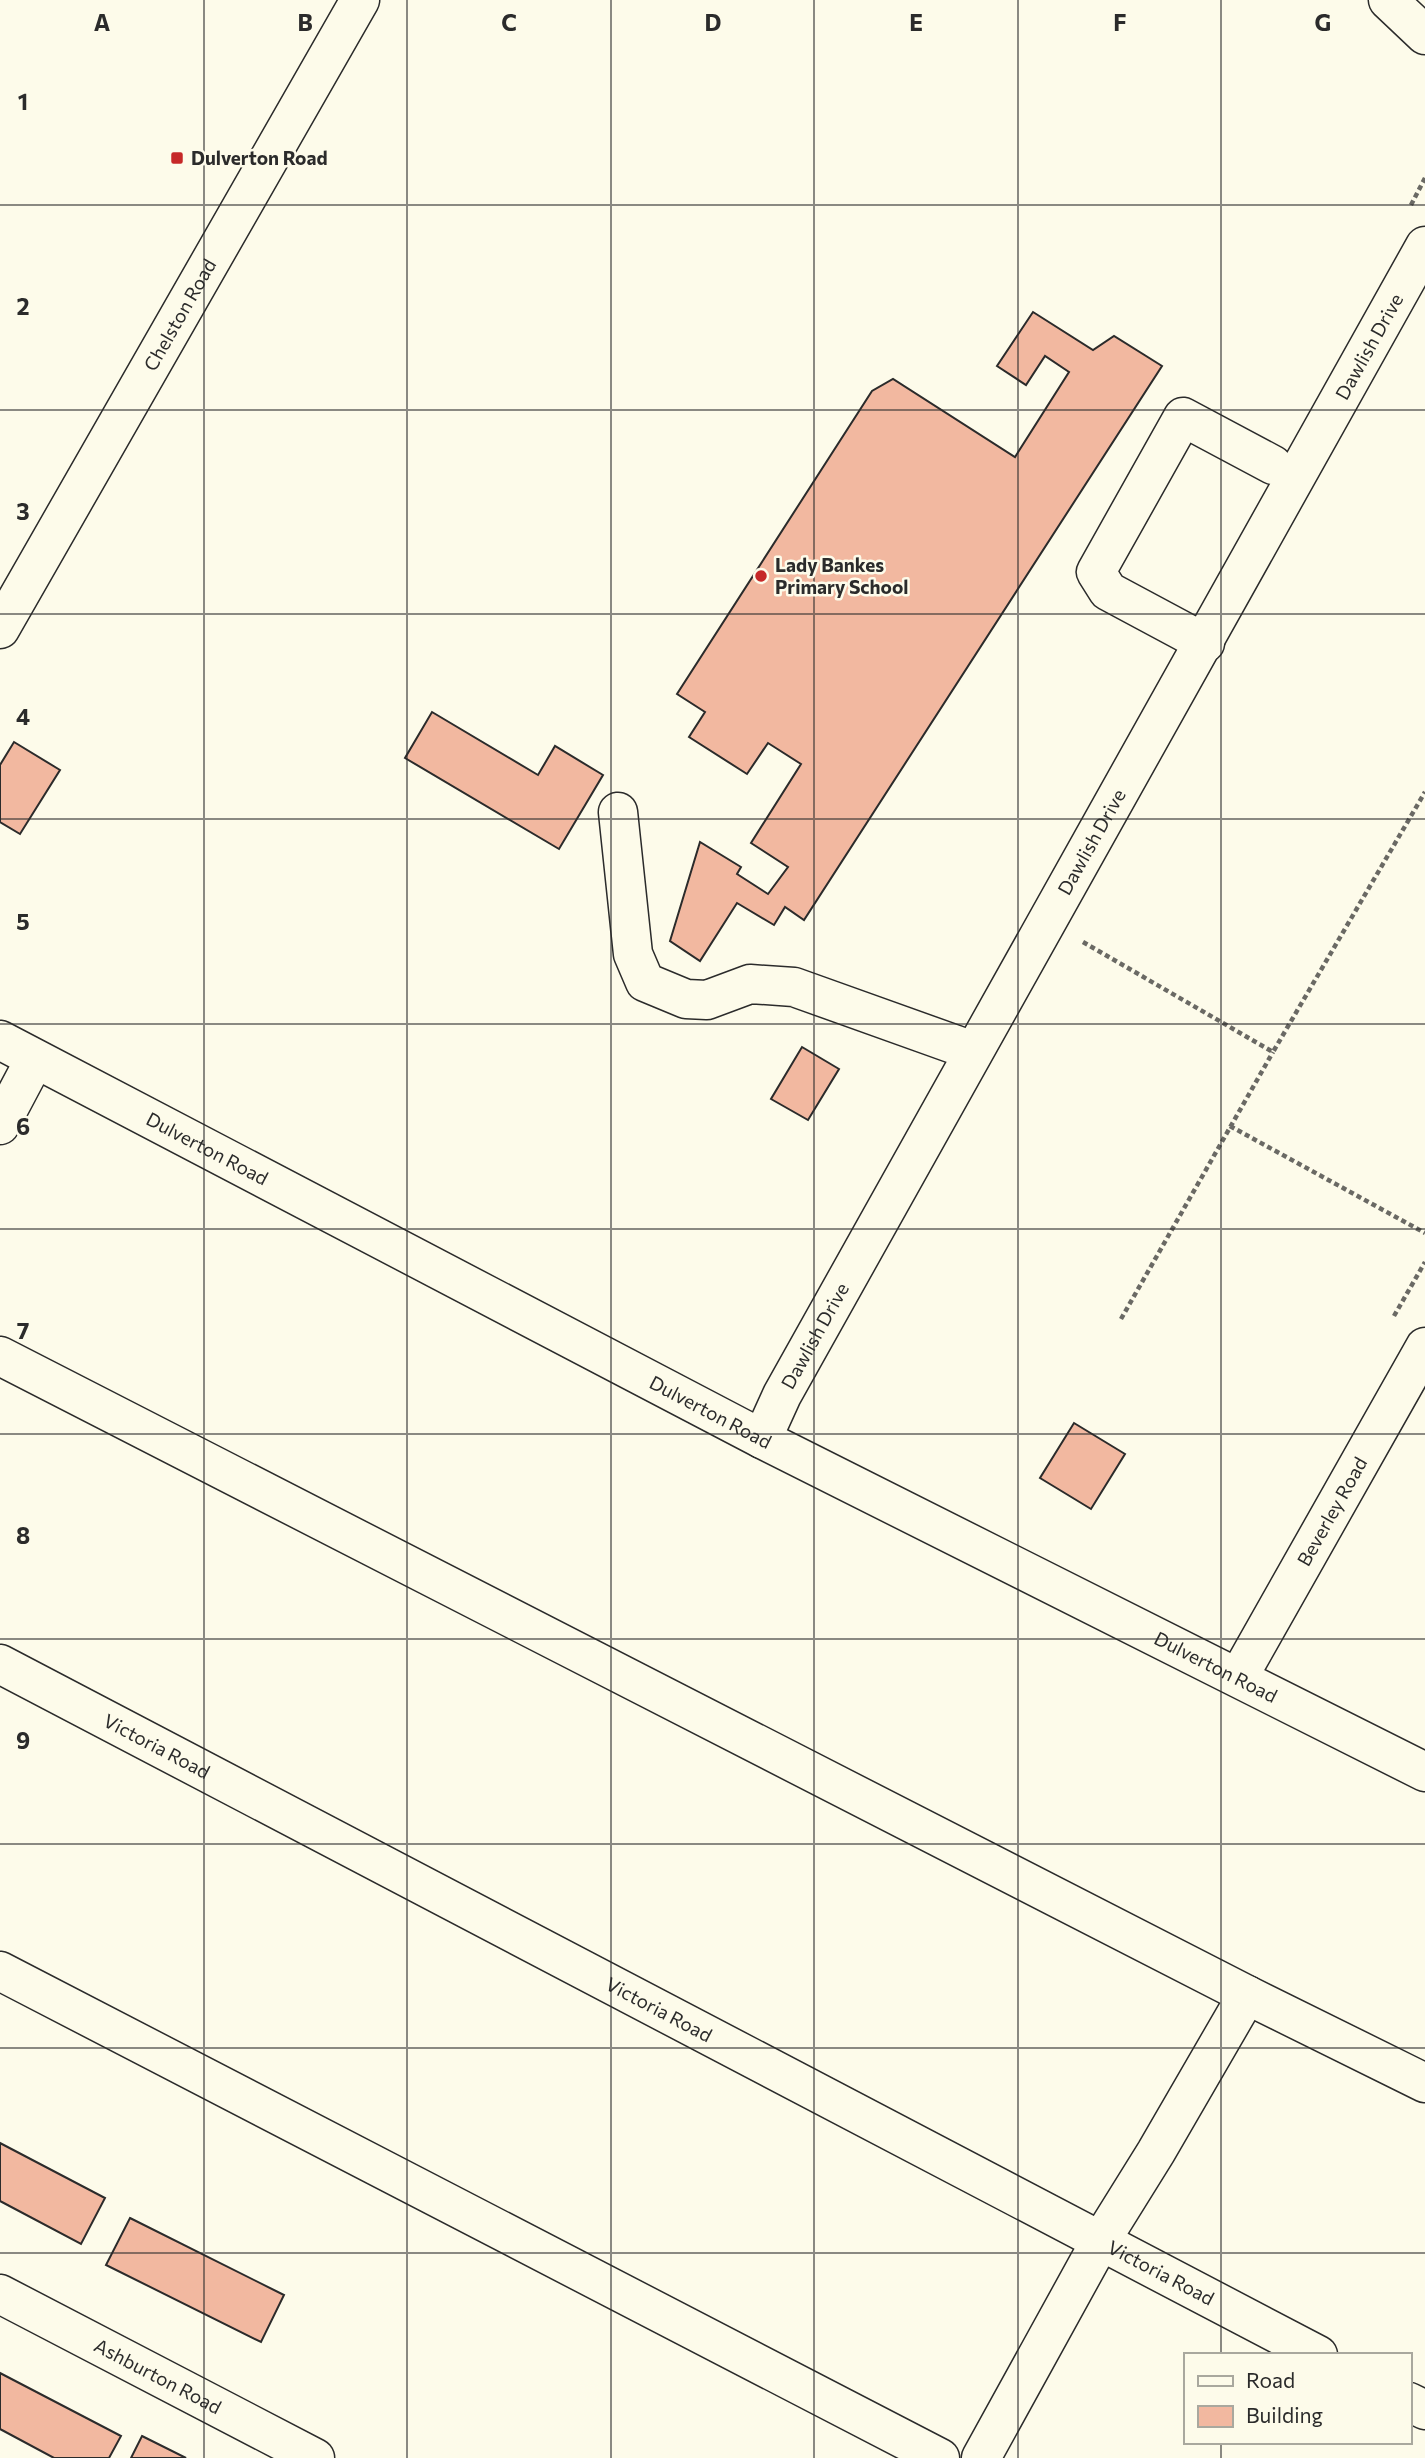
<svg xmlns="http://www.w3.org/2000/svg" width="1425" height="2458" viewBox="0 0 1425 2458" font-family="Commissioner,sans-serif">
  <rect width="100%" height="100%" fill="#fdfbea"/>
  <path fill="#f2b8a0" stroke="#2b2b2b" stroke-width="2" d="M1033,312L1093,350L1114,336L1162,366L804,920L785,907L774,925L737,903L700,961L670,941L700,842L741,867L737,874L768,894L788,867L751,843L801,764L768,743L747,774L689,737L705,712L677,694L872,391L893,379L1015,457L1069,372L1045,356L1026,385L997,366Z
    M432,712L538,775L555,746L603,775L559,849L405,758Z
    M14,742L60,770L20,834L0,822V765Z
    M802,1047L839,1069L808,1120L771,1099Z
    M1074,1423L1125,1454L1091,1509L1040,1478Z
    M0,2143L105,2198L81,2244L0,2201Z
    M130,2218L284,2295L261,2342L106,2265Z
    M0,2373L121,2436L109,2458H54L0,2429Z
    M142,2436L186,2458H131Z"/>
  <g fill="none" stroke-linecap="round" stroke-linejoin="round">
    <defs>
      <g id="minor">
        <path d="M1388,0L1425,35"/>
        <path id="s1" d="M0,629L360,0"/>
        <path d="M1205,643L1108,591L1096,572L1183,417L1273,465"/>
        <path d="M618,812L633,954L645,982L686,999L707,1000L750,984L794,987L973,1051"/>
        <path id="s2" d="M0,1040L762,1439L1425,1772"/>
        <path d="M0,1125L35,1059"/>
        <path d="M0,1356L1247,1995L1425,2083"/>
        <path id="s3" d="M762,1439L782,1395C995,1011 1212,630 1425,246"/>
        <path id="s4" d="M0,1664L1318,2355"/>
        <path id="s5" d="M1239,1676L1425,1347"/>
        <path d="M0,1971L940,2458"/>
        <path id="s6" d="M0,2294L315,2458"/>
        <path d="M1409,2402L1425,2410"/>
        <path d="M981,2458L1100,2242L1156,2152L1247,1995"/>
      </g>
    </defs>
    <use href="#minor" stroke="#2b2b2b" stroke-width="41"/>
    <path stroke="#6a6964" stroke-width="4.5" stroke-dasharray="5 3.5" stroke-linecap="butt" d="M1411,205L1425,178
      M1083,942L1273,1052L1425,792
      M1230,1126L1425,1233
      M1394,1316L1425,1262
      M1121,1319L1273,1052"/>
    <use href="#minor" stroke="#fdfbea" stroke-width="38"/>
  </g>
  <path fill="none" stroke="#2b2b2b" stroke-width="2" stroke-opacity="0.55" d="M204,0V2458M407,0V2458M611,0V2458M814,0V2458M1018,0V2458M1221,0V2355M0,205H1425M0,410H1425M0,614H1425M0,819H1425M0,1024H1425M0,1229H1425M0,1434H1425M0,1639H1425M0,1844H1425M0,2048H1425M0,2253H1425M1221,2442V2458"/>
  <g fill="#c62828" stroke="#fdfbea" stroke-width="2.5">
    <rect x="170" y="151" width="14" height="14" rx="3.5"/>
    <circle cx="761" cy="576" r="7"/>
  </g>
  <g text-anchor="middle" stroke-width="5" stroke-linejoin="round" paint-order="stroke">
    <g font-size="19" font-weight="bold" fill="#2b2b2b" stroke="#fdfbea" text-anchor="start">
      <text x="191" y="165">Dulverton Road</text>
      <text x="775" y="572">Lady Bankes<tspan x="775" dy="22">Primary School</tspan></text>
    </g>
    <g font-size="19" fill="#2b2b2b" stroke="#fdfbea">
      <text dy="7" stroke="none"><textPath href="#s1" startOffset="362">Chelston Road</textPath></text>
      <text dy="7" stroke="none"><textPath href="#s3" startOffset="1250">Dawlish Drive</textPath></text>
      <text dy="7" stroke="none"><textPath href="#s3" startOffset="682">Dawlish Drive</textPath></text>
      <text dy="7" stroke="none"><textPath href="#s2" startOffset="234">Dulverton Road</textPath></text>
      <text dy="7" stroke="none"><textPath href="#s3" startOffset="116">Dawlish Drive</textPath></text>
      <text dy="7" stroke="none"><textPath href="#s2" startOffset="802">Dulverton Road</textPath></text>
      <text dy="7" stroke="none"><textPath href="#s5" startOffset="189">Beverley Road</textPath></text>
      <text dy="7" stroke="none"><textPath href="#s2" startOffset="1368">Dulverton Road</textPath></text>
      <text dy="7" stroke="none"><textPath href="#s4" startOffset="177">Victoria Road</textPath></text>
      <text dy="7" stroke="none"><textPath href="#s4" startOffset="744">Victoria Road</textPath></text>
      <text dy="7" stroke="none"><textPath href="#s4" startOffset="1311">Victoria Road</textPath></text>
      <text dy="7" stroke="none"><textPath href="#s6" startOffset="178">Ashburton Road</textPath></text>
    </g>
  </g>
  <g font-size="23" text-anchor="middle" font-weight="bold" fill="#2b2b2b" stroke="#fdfbea" stroke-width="5" stroke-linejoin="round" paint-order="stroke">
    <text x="102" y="31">A</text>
    <text x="305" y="31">B</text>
    <text x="509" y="31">C</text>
    <text x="713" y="31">D</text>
    <text x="916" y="31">E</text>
    <text x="1120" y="31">F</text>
    <text x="1323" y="31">G</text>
    <text x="23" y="110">1</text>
    <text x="23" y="315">2</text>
    <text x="23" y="520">3</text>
    <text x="23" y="725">4</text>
    <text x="23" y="930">5</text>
    <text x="23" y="1135">6</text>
    <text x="23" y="1339">7</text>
    <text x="23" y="1544">8</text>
    <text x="23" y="1749">9</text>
  </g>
  <rect x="1184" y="2353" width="228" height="91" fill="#fdfbea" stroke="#a9a89e" stroke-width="2"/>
  <rect x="1198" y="2376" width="35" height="10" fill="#fdfbea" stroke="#a9a89e" stroke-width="2"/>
  <text x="1246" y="2388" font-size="21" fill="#2b2b2b">Road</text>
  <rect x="1198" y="2406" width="35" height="21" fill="#f2b8a0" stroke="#a9a89e" stroke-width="2"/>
  <text x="1246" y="2423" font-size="21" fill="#2b2b2b">Building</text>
</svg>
